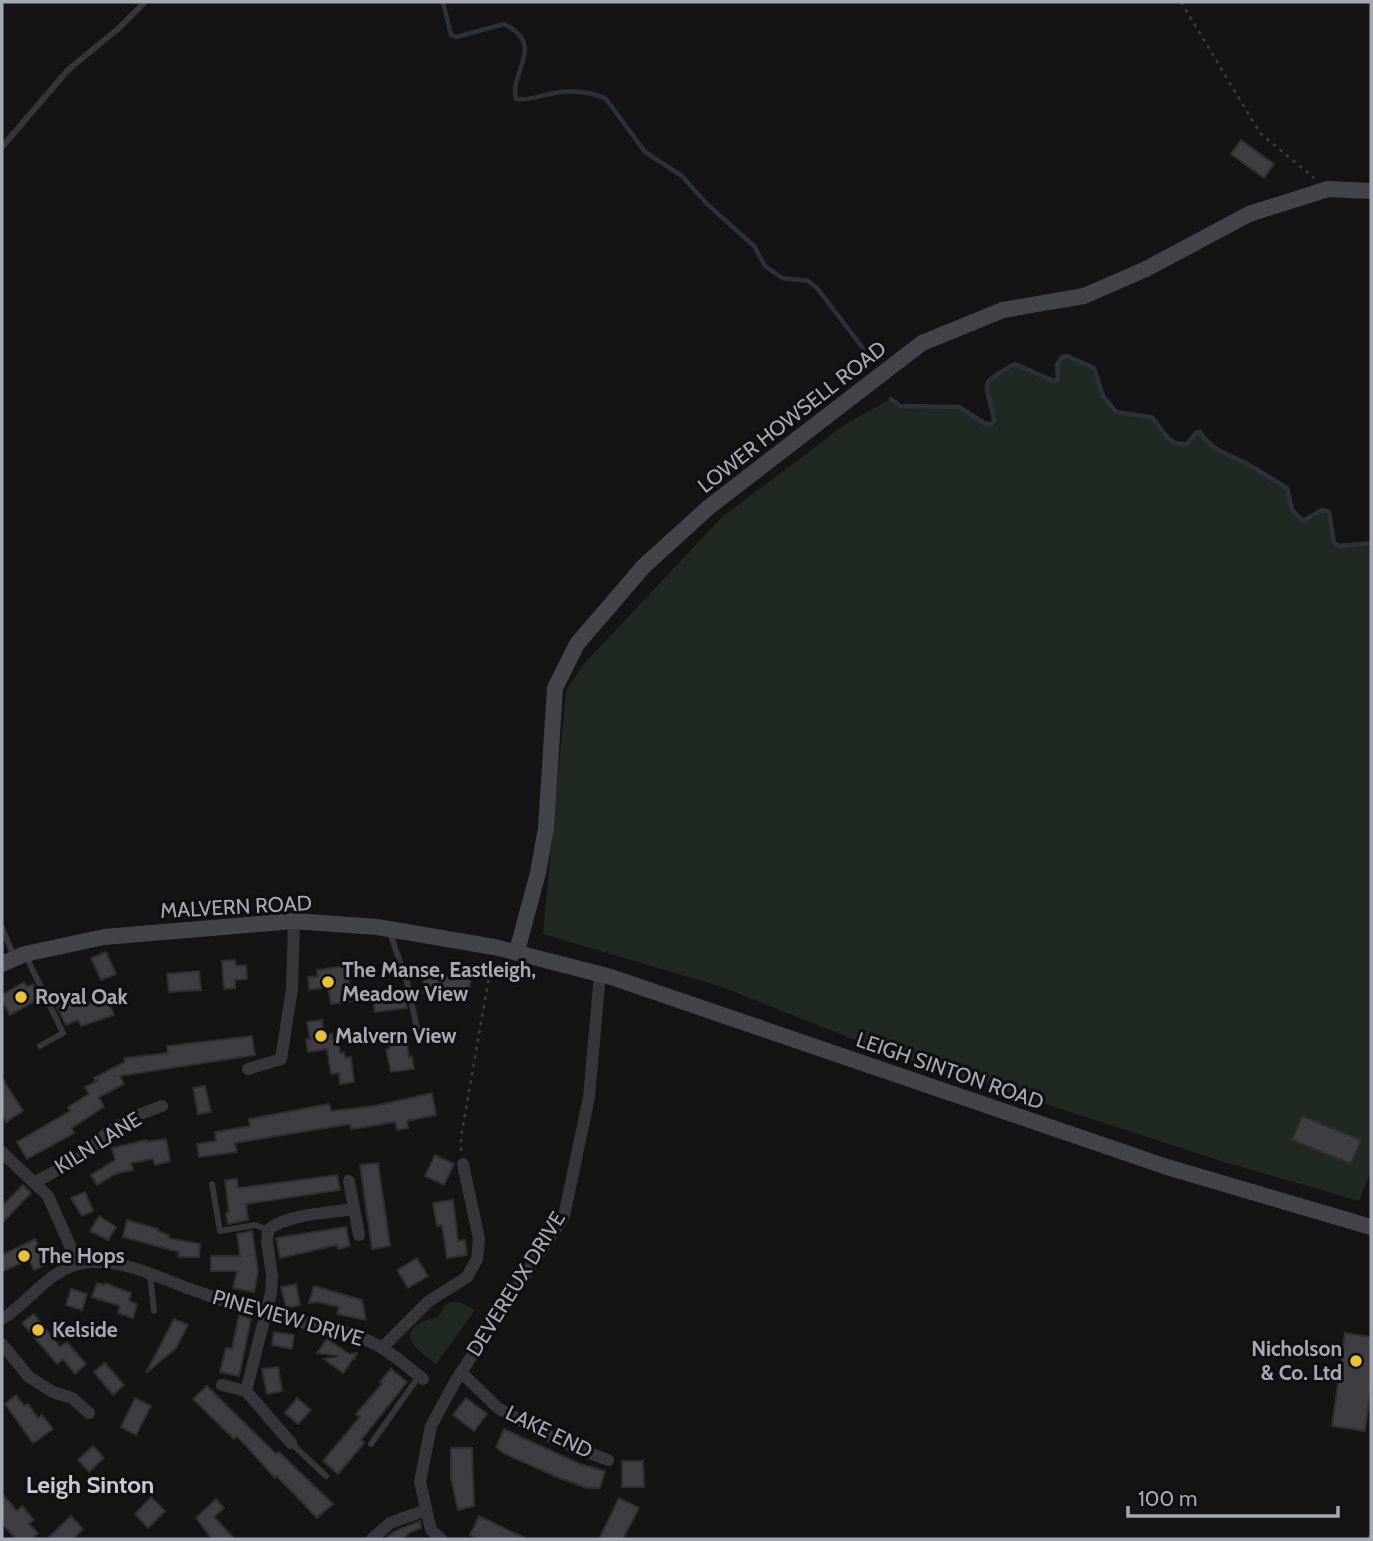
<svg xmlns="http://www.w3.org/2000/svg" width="1373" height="1541" viewBox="0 0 1373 1541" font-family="Cabin,sans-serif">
  <rect width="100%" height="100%" fill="#141415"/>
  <path fill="#202822" d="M1067,356L1094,368L1103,396L1116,412L1151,417C1163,428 1167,447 1187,444L1196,433L1200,432C1211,451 1231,455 1249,465C1262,472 1274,481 1287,488L1292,510L1302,521L1322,510L1329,512L1334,543L1340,546L1371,543V1171L1359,1201L1224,1162L888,1053L722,987L543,934L566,691L583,665L722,517L847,423L891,399L900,406L959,407L986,424H991L994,420C988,382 975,386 1015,364L1054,380L1058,379L1057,365L1061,358Z
    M451,1302H459L475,1310L436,1364C426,1356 398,1340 416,1325C421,1321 432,1319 438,1317L445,1305Z"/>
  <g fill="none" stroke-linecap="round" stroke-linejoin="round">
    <path stroke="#2b3139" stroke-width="4.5" d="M443,2L451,35L456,37L504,24C547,45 509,71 516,99C529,101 542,95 555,93C571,90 593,92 606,99L645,152L682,176L707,204L754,246L765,266L782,278L808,281L817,288L872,360
      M891,399L900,406L959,407L986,424H992L994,420C988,382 974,386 1015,364L1054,381L1058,379L1057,365L1061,358L1067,356L1094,368L1103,396L1116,412L1151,417C1163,428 1167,447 1187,444L1196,433L1200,432C1211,451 1231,455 1249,465C1262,472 1274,481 1287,488L1292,510L1303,521L1322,510L1329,512L1334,543L1340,546L1371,543"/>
  </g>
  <path fill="#3e3e42" stroke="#2e2e31" stroke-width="2" d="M1241,140L1274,164L1264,178L1231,154Z
    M106,952L116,974L101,980L91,958Z
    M235,960L236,966L246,965L247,979L235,980V988L224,989L222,961Z
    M347,966L350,991L362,990L363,1000L331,1004L328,987L309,990L308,977L318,976L317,970Z
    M454,970L471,972L469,995L438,992V995L422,993L424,974L453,977Z
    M199,971L201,990L169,992L167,974Z
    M24,982L27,987L33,984L40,998L10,1015L2,1000V995Z
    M404,994L407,1008L375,1012L373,998Z
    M69,997L71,1003L78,1000L82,1006L107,997L114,1015L81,1026L78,1020L66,1025L55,1003Z
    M322,1020L324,1035L332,1034V1038L338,1037L340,1053L344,1052L345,1058L351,1057L354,1082L340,1084L339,1073L331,1074L327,1049L308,1052L306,1039H310L307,1022Z
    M252,1036L255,1055L120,1076L124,1084L99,1097L104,1107L72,1128L74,1133L27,1159L17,1142L70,1111L68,1107L89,1094L85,1087L99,1080L95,1081L94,1078L125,1062L124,1058L168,1053L167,1046Z
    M406,1037L409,1057L412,1056L414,1069L391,1072L386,1050L389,1049V1046L396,1045L395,1039Z
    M2,1078L23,1111L6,1122L2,1115Z
    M205,1086L211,1112L198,1114L193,1088Z
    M432,1093L436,1115L407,1121L408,1128L397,1130L395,1122L351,1129L350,1124L235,1143L237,1152L199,1157L197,1144L216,1141L215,1132L250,1126L249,1119L329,1104L331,1111L374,1106Z
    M1302,1116L1361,1140L1351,1164L1292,1140Z
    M166,1139L170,1161L155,1165L153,1159L131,1163L133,1170L115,1174L97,1185L91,1175L115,1160L112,1148L146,1140V1142Z
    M435,1155L454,1164L444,1185L425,1176Z
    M378,1163L390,1246L372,1249L360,1165Z
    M337,1175L340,1190L246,1204L248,1220L228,1224L226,1213L229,1212L225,1180L237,1179L238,1188Z
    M23,1185L31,1193L2,1223V1206Z
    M85,1192L93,1211L82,1216L71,1198Z
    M453,1200L458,1241L465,1240L467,1255L447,1258L442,1225L437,1226L433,1203Z
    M99,1216L116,1227L108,1240L90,1231Z
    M127,1220L158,1229V1231L169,1235L168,1238L200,1244L199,1257H178L179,1252L123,1237Z
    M346,1227L350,1246L338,1249L337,1245L280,1258L276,1238Z
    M252,1231L258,1272L254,1292L233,1288L237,1271H211V1256H240L237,1234Z
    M35,1239L47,1264L34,1270L29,1259L2,1272V1255Z
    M417,1258L428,1276L408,1288L397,1270Z
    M97,1283L104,1285L105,1283L131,1293L129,1301L137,1304L133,1318L118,1313L120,1306L92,1297Z
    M296,1284L300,1305L286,1308L281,1287Z
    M314,1286L362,1300L366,1320L337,1314L339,1307L318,1302L309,1303Z
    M71,1289L87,1294L82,1310L66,1305Z
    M34,1314L60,1347L67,1342L86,1364L75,1374L63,1359L57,1364L22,1323Z
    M239,1315L251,1319L239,1376L220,1372L226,1348L232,1349Z
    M174,1319L188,1325L176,1348L146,1373Z
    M274,1332L294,1335L292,1349L272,1345Z
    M1345,1333L1371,1337V1386L1365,1431L1332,1426Z
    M327,1339L349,1354L357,1353L354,1358L356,1359H353L343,1373L324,1359L339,1356L317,1353Z
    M105,1363L124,1385L113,1395L94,1372Z
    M278,1367L282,1391L267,1394L262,1369Z
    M391,1369L407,1382L361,1440L364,1443L338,1474L323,1461L360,1417L356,1414L382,1384L380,1382Z
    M207,1386L276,1454L279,1452L333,1504L317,1518L277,1476L275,1478L237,1436L234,1439L193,1399Z
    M16,1395L24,1406L28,1404L38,1418L42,1415L53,1429L33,1443L5,1404Z
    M135,1398L151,1406L136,1435L121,1427Z
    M297,1398L311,1410L298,1424L285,1413Z
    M466,1398L487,1414L474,1431L453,1415Z
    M504,1429L580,1464L605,1471L600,1488H587L559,1478L503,1453L496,1447Z
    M93,1446L104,1458L89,1472L78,1460Z
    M451,1448H472L474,1506L458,1510L451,1479Z
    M622,1461H643L644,1487H622Z
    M2,1494L17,1511L22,1506L34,1520L29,1524L38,1533L32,1539H16L2,1524Z
    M151,1497L165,1511L148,1528L135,1514Z
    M619,1498L639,1508L623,1539H599Z
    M216,1499L224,1508L214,1517L235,1539H212L196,1518Z
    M71,1516L83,1529L73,1539H47Z
    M479,1516L527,1539H478L470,1535Z
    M420,1521L421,1528L410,1532L403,1539H385L395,1531Z"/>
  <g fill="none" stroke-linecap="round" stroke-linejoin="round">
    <path stroke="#3b3c41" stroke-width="2.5" stroke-dasharray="3.5 5" stroke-linecap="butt" d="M1181,2L1260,133L1314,178
      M461,1151V1137L492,960"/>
    <path stroke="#35353a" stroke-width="6" d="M2,147L68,70L119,28L145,2
      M2,928L14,956
      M389,930L407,982L420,1042
      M25,954L63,1033L40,1046
      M212,1184L220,1231L255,1225L268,1230
      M150,1275L154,1311
      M291,1443L326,1476
      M371,1444L419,1376
      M1371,1539V1537"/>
    <path stroke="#35353a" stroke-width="12" d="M248,1069L281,1059L292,989L294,921
      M2,1152L48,1196L78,1264
      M349,1181L359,1235
      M35,1182L80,1158L107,1133L130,1118L162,1106
      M2,1319C28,1303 48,1271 79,1264C114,1256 151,1274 182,1286C210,1296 240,1307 268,1315C302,1324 340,1327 371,1342C391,1351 407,1367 423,1379
      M2,1344L29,1377L53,1392L72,1398L89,1413
      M382,1348L429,1301L467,1277L477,1259L479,1239L463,1164
      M461,1372L498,1408L556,1440L608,1460
      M222,1385L246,1391
      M291,1443L246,1391L271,1293L272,1276L267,1241L268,1230C286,1214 329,1213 354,1209
      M372,1539L390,1523L426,1510
      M441,1539L431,1530L420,1482L431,1426L456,1380L564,1216L589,1097L600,974"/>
    <path stroke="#43444a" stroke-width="16" d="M517,951L538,873L546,828L555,688L577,644L644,566L709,507L922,343L1003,310L1084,296L1146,269L1249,214L1328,189L1371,191
      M2,964L25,954L104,937L294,921L377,927L494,947L611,977L1167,1167L1371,1227"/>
  </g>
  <g fill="#ebc136" stroke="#0f0f10" stroke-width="2.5">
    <circle cx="328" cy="982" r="7"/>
    <circle cx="21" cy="997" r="7"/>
    <circle cx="321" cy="1036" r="7"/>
    <circle cx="24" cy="1256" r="7"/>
    <circle cx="38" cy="1330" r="7"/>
    <circle cx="1356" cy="1361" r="7"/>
  </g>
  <g text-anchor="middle" stroke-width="6" stroke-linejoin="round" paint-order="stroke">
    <g font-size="21" fill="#a6a9b5" stroke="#0f0f10">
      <text transform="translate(792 417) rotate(-38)" y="7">LOWER HOWSELL ROAD</text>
      <text transform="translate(236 907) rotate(-3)" y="7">MALVERN ROAD</text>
      <text transform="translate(950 1071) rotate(19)" y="7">LEIGH SINTON ROAD</text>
      <text transform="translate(98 1143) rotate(-32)" y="7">KILN LANE</text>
      <text transform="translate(516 1284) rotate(-58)" y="7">DEVEREUX DRIVE</text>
      <text transform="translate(288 1318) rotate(16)" y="7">PINEVIEW DRIVE</text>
      <text transform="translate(549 1432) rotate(26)" y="7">LAKE END</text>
    </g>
    <g font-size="21" font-weight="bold" fill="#a6a9b5" stroke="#0f0f10" text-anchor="start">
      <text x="342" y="977">The Manse, Eastleigh,<tspan x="342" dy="24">Meadow View</tspan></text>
      <text x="35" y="1004">Royal Oak</text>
      <text x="335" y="1043">Malvern View</text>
      <text x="38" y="1263">The Hops</text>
      <text x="52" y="1337">Kelside</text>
      <text x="1342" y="1356" text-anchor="end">Nicholson<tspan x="1342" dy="24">&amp; Co. Ltd</tspan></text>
    </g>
    <g font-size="24" font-weight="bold" fill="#c7c9d2" stroke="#0f0f10">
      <text x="90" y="1493">Leigh Sinton</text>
    </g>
  </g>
  <rect width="1373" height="1541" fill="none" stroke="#a6a9b5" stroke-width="7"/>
  <path d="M1128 1506v10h210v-10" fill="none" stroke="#a6a9b5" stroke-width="3.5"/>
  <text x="1138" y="1506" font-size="21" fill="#a6a9b5" stroke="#0f0f10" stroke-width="5" paint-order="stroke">100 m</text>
</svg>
